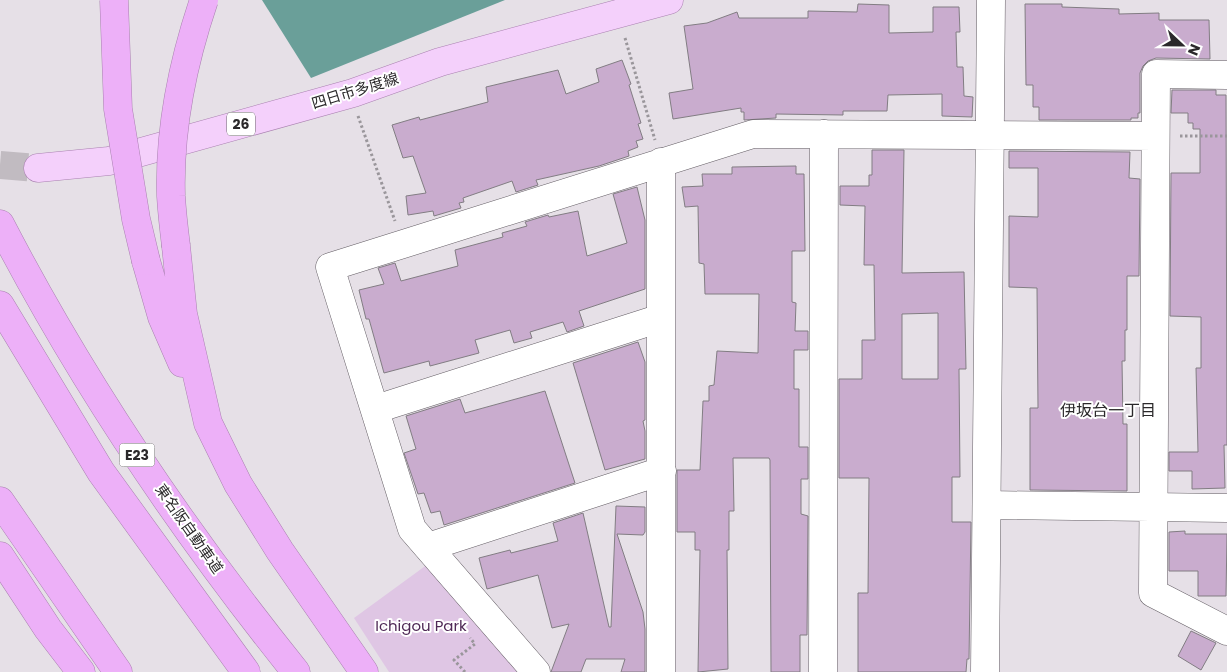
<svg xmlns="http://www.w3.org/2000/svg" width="1227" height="672" viewBox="0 0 1227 672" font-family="Poppins,'Noto Sans JP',sans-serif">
  <rect width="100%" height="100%" fill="#e6e0e7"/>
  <path fill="#dfc6e4" d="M428,564L521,672H389L354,618Z"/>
  <path fill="#6a9f99" d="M262,0H505L311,78Z"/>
  <path fill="#c9acce" stroke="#827d83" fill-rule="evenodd" d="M858,4L889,5V33L933,32V7H959L960,32H956L957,67H963L964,96L973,97L972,117L942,116V94L888,95L887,111H843V115L776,114V118L744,120V112H741V108L673,119L669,93L693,89L684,26L707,23L737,12L739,18H808V11L857,12Z
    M1025,4H1062V7L1119,9V14L1159,13V20H1209L1210,59L1156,58L1148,61L1143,66L1140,73V113H1138V118H1131V120H1039V107H1033V85H1026Z
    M622,60L631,84L629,85L641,123L638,124L643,139L636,141L638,147L628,151L629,156L599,166L536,180L538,185L516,192L512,181L463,198L464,202L459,203L461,208L434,216L433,211L408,215L406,196L426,193L413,156L403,158L392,125L419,117L420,120L488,102L486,87L558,70L566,94L599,82L596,69Z
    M1172,90H1216V95H1226L1227,445H1224L1225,488L1192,489V471H1169V452H1198L1196,368H1201V317L1170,316L1171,173H1200V129H1193V123H1188V113H1171Z
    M872,150H904L902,273L964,272L966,369H959L960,477H952V522H971L969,659H967L966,672H858V593H868L869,478H839V379H862V340H875L874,265H864L865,206L840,205V186H869V175H872ZM938,313V379H902V314Z
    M1009,151L1130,152L1129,178L1140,179L1139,276H1127V330H1125V361H1122L1123,424H1127V491L1030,490V408H1038L1037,288L1009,287V216L1038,217V168H1009Z
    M796,166V174H804L805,251H792V302L796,303L795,331H808V350H794V389H799V447H808V479H801V514L808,516L807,635H800V672H771L770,460L769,458H733L734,511H729V550H727L728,669L698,672L700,550H695V532H677V470H700L703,401H709V386L714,385L717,351L758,353L759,294H705L704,264L699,263L698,206L685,207L682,187L703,186L702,174H732V167Z
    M637,187L645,220V289L579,311L584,326L567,332L563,322L530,332L532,338L514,343L510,330L475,340L479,353L430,366L429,361L384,373L369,319H366L359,290L384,284L378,268L395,263L401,281L458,266L455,250L503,237L502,233L527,226L525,222L548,215L549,217L578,211L587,256L627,243L613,194Z
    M638,342L645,362V420L643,421L645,431V459L605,470L573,363Z
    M545,391L575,483L444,525L440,511L431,513L424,493L418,494L404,453L416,449L406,416L460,399L465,413Z
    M616,506L645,507V532L643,535L617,534L643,612L645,629V672H621L625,659H586L581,672H551L569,624L552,628L538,575L487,589L479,558L510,550L511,553L558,541L553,523L583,513L609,627H611Z
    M1185,531V534H1227L1226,596H1198V571H1169V532Z
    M1191,631L1216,643L1201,670L1178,656Z"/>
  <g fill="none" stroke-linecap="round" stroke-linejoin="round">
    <path stroke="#c1bbc1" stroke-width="28" stroke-dasharray="28 14" stroke-linecap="butt" d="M0,165L38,168"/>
    <defs>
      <path id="minor" d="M1227,75L1156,74L1153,593L1227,631
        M376,409L661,318
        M988,505L1227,508
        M428,547L662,471
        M536,672L412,529L330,267L753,134L1155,136
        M661,672V162
        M823,672L824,134
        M985,672L991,0"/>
      <path id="primary" d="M38,168L109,161L353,93L440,62L669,0"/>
      <path id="motorway" d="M0,224C82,382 184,533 296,672
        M176,246L183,314L208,423L238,484L280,551L364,672
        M146,261L162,317L182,363
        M0,305L101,472L246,672
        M0,501L118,672
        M0,556L48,629L81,672"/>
    </defs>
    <use href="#minor" stroke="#635d64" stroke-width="29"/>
    <use href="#primary" stroke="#a981b0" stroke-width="29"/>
    <use href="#motorway" stroke="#a981b0" stroke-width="29"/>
    <path stroke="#9a969b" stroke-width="3" stroke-dasharray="2.5 2.5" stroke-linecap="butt" d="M625,38L655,140
      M358,116L395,221
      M1180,136H1227
      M465,672L454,660L475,644L470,638"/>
    <use href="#minor" stroke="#fff" stroke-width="28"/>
    <use href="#primary" stroke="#f4d0fb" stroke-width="28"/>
    <use href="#motorway" stroke="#edb0f8" stroke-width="28"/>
    <defs>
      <path id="motorway-bridge" d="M114,0L118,109L136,219L146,261
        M176,246C174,230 172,213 171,196C169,131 183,62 204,0"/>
    </defs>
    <use href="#motorway-bridge" stroke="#a981b0" stroke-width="29" stroke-linecap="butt"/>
    <use href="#motorway-bridge" stroke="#edb0f8" stroke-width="28"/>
  </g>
  <g text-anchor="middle" stroke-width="4" stroke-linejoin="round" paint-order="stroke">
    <g fill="#fff" stroke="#6b696b" stroke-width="1">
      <rect x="227" y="112.5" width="28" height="23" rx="4"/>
      <rect x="119.5" y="443.5" width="35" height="23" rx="4"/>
    </g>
    <g font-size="14" font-weight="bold" fill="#2b292b">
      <text x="241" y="129">26</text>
      <text x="137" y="460">E23</text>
    </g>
    <g font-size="15" fill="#2b292b" stroke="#fff">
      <text transform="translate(355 91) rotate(-17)" y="5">四日市多度線</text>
      <text transform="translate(189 529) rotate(55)" y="5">東名阪自動車道</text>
    </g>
    <g font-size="15" fill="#4f2956" stroke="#fff">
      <text x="421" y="631">Ichigou Park</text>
    </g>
    <g font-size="16" fill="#2b292b" stroke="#fff">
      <text x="1108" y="416">伊坂台一丁目</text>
    </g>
  </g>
  <g transform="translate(1182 45) rotate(112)" stroke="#ffffff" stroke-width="4" paint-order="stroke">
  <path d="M0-4L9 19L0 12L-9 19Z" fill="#2b292b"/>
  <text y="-8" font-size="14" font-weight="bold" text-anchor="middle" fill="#2b292b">N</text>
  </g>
</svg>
